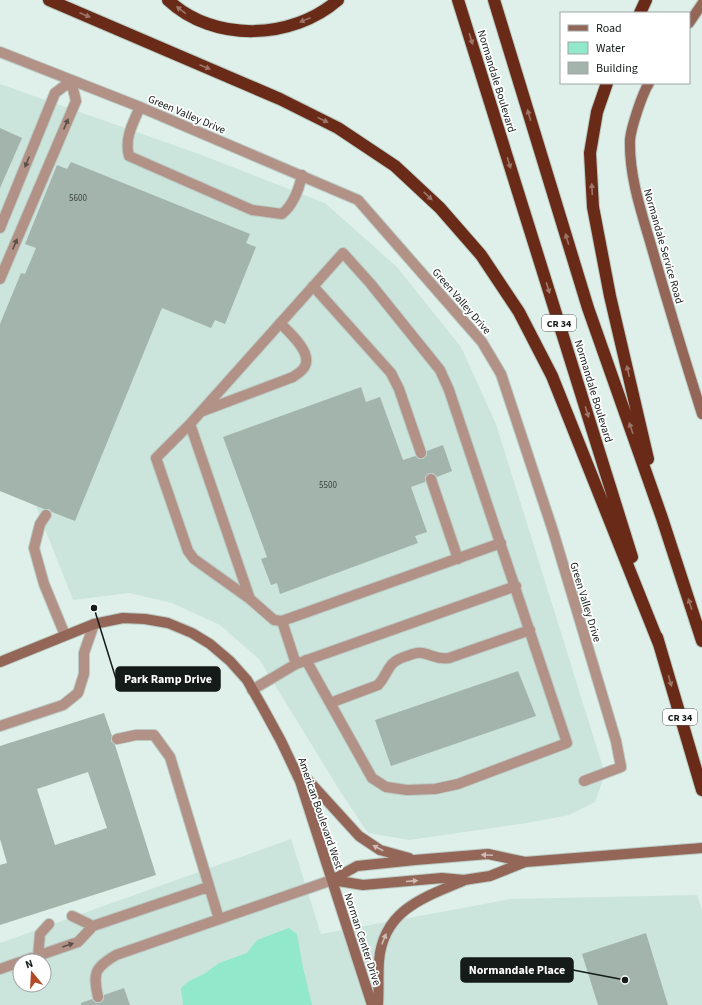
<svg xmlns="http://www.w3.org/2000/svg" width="702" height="1005" viewBox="0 0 702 1005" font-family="'Source Sans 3',sans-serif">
  <rect width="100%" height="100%" fill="#def0e9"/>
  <path fill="#cbe5dc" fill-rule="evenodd" d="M0,84L199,154L325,203L397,267L461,347L496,424L605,774L595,802L569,815L527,823L409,840L368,833L340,791L259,659L220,625L172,603L129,593L73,600L36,506L0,491Z
    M291,839L321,934L511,899L697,895L702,910V1005H0V943ZM20,961H44V985H20Z"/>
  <path fill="#91e8cb" d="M289,928L297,934L302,963L312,1005H183L181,988L189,981L204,974L219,963L247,953L257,940Z"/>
  <path fill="#a3b4ad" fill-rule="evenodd" d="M0,128L22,138L0,188Z
    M71,162L250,234L246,243L256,247L225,324L215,320L211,328L162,308L75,521L52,512L49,509H44L0,491V324L21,273L25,274L36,248L25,244L57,165L67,169Z
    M361,387L366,402L380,397L403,460L415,456L419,459H423L427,455V451L443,445L452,471L437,477L433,473H429L425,477V482L411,487L427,532L415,536L418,543L280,594L277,583L271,585L261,559L267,557L223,437Z
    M518,671L536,716L391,766L375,720Z
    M104,713L112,736L111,741L115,745L156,875L0,925V865L7,863L0,839V746ZM88,772L107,828L55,845L37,789Z
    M646,933L668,1005H598L582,954Z
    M124,988L130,1005H81V1003L92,999L96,1003H100L104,999V995Z"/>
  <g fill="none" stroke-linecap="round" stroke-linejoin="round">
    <defs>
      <path id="lane" d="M140,107C133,123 124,139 129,156L252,210L282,214C293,205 299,189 302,175
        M313,286L391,373L399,389L421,453
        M203,411L293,377C297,374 303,371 305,366C312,352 289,332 280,323
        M190,424L250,599
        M431,479L458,559
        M46,515L40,524L34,548L44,584L65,635
        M282,621L296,664
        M306,660L372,778L386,787L407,790L435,789L458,784L567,743L449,390L440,370L370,283L343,253L190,424L156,458L188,551L194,559L250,599L274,620L282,621L501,543
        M252,690L296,664L516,586
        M330,703L378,685C390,672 386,662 407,656C412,654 418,652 422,653C434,655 436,660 449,658L530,630
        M0,726L63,705L78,693L84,674V653L94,624
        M117,739L136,735H154L170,757L219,919
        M72,916L93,926
        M38,956L40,934L49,924
        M23,961L78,942L93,926L208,887
        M0,969L20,962
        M98,997C93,973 94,968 116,955L332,880"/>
      <path id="street" d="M0,52L140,107L358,200L482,342L501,374L553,531L616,741L621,767L584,781
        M0,228L55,93L71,81
        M0,279L76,101L71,81"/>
      <path id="secondary" d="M689,23L702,4
        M649,83C642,94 631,128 630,140C629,176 641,211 651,245C667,301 684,357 702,414
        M0,662L94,624L123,618L145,619L168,623L192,633L210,644L230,661L247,680L263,708L281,741L300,781L372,1005
        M298,769L359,836L380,850L409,858
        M332,880L363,885L442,878L464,880L490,876L525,862L702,848
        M332,880L357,866L415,860L488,854L525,862
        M378,1005C379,991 378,976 379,961C383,911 422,898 463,881"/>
      <path id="highway" d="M49,0L280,99L338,128L395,166L440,208L481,255L519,312L552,376L659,644
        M168,0C214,43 292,40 338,0
        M458,0L632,557
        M494,0L588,308L662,518L702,641
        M640,13L646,0
        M607,83L597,112L590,153L593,207L610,296L648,459
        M657,637L702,790"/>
    </defs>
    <use href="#lane" stroke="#bacac3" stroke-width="12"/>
    <use href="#street" stroke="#bacac3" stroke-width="12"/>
    <use href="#secondary" stroke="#bacac3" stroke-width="12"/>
    <use href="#highway" stroke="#bacac3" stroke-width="14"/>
    <use href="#lane" stroke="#b29187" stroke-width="10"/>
    <use href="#street" stroke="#b29187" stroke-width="10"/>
    <use href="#secondary" stroke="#946658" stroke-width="10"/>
    <use href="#highway" stroke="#692b18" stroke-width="12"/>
  </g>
  <defs><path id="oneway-solid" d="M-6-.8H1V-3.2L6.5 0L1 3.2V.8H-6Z"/></defs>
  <g fill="#9e7569">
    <use href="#oneway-solid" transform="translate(181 10) rotate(-143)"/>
    <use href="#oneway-solid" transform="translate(85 15) rotate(23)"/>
    <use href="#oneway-solid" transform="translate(305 20) rotate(158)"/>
    <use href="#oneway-solid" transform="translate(471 39) rotate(73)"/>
    <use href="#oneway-solid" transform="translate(205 67) rotate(23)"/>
    <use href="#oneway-solid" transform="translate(529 115) rotate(-107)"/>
    <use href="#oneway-solid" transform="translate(323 120) rotate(26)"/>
    <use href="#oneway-solid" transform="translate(509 163) rotate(73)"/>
    <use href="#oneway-solid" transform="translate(592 189) rotate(-93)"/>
    <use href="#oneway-solid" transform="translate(428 196) rotate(43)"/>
    <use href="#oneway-solid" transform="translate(567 239) rotate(-107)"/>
    <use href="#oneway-solid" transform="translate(548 288) rotate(73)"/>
    <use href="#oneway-solid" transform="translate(628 371) rotate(-103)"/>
    <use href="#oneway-solid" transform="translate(587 412) rotate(73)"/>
    <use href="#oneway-solid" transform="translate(631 428) rotate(-109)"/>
    <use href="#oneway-solid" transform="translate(690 604) rotate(-108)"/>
    <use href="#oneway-solid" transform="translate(670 681) rotate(74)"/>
  </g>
  <g fill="#5b504a">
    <use href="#oneway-solid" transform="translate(66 124) rotate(-67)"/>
    <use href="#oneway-solid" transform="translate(27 162) rotate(112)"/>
    <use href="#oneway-solid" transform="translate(15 244) rotate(-67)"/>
    <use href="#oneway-solid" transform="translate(68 945) rotate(-19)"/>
  </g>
  <g fill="#cfbab4">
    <use href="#oneway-solid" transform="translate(378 848) rotate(-152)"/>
    <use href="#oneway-solid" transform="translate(487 855) rotate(-177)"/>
    <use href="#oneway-solid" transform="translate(412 881) rotate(-5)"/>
    <use href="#oneway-solid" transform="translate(384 939) rotate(-68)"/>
  </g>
  <g text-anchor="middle" stroke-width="3.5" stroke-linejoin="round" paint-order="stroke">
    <g font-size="9" fill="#38413d">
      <text x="78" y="201">5600</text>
      <text x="328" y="488">5500</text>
    </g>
    <g fill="#fff" stroke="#5a5f5d" stroke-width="1">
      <rect x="542" y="315" width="34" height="16" rx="3"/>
      <rect x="663" y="709" width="34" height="16" rx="3"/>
    </g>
    <g font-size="10" font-weight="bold" fill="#141b18">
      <text x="559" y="327">CR 34</text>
      <text x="680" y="721">CR 34</text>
    </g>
    <g font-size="11" fill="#141b18" stroke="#fff">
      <text transform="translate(497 81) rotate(73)" y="4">Normandale Boulevard</text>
      <text transform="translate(187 114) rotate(23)" y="4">Green Valley Drive</text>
      <text transform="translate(664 246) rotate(74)" y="4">Normandale Service Road</text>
      <text transform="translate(462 301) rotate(49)" y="4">Green Valley Drive</text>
      <text transform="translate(594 391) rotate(73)" y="4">Normandale Boulevard</text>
      <text transform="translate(586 602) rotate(73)" y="4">Green Valley Drive</text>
      <text transform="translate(321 813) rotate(71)" y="4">American Boulevard West</text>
      <text transform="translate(363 939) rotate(72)" y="4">Norman Center Drive</text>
    </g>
  </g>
  <path fill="none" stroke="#141b18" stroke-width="1.5" d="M94 608L116 679M625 980L573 970"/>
  <g fill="#141b18" stroke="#fff" stroke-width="1.5">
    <circle cx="94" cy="608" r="4"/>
    <circle cx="625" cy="980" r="4"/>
  </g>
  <g fill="#141b18" stroke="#141b18" stroke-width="1.5">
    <rect x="116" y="667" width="104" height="24" rx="4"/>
    <rect x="461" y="958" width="112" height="24" rx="4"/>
  </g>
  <g font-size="12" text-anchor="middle" font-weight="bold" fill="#fff">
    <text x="168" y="683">Park Ramp Drive</text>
    <text x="517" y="974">Normandale Place</text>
  </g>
  <rect x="560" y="12" width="130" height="72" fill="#ffffff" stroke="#a1a4a3"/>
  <rect x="568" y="25" width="20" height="6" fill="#946658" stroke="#a1a4a3"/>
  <text x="596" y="32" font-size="12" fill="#141b18">Road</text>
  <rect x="568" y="42" width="20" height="12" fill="#91e8cb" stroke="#a1a4a3"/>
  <text x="596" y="52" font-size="12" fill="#141b18">Water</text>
  <rect x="568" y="62" width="20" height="12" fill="#a3b4ad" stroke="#a1a4a3"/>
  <text x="596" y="72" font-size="12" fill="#141b18">Building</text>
  <g transform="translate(32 973) rotate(342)"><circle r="19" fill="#ffffff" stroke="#a1a4a3"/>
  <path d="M0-3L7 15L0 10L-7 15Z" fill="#b24a28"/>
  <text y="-6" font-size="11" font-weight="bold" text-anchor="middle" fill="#141b18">N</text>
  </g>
</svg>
